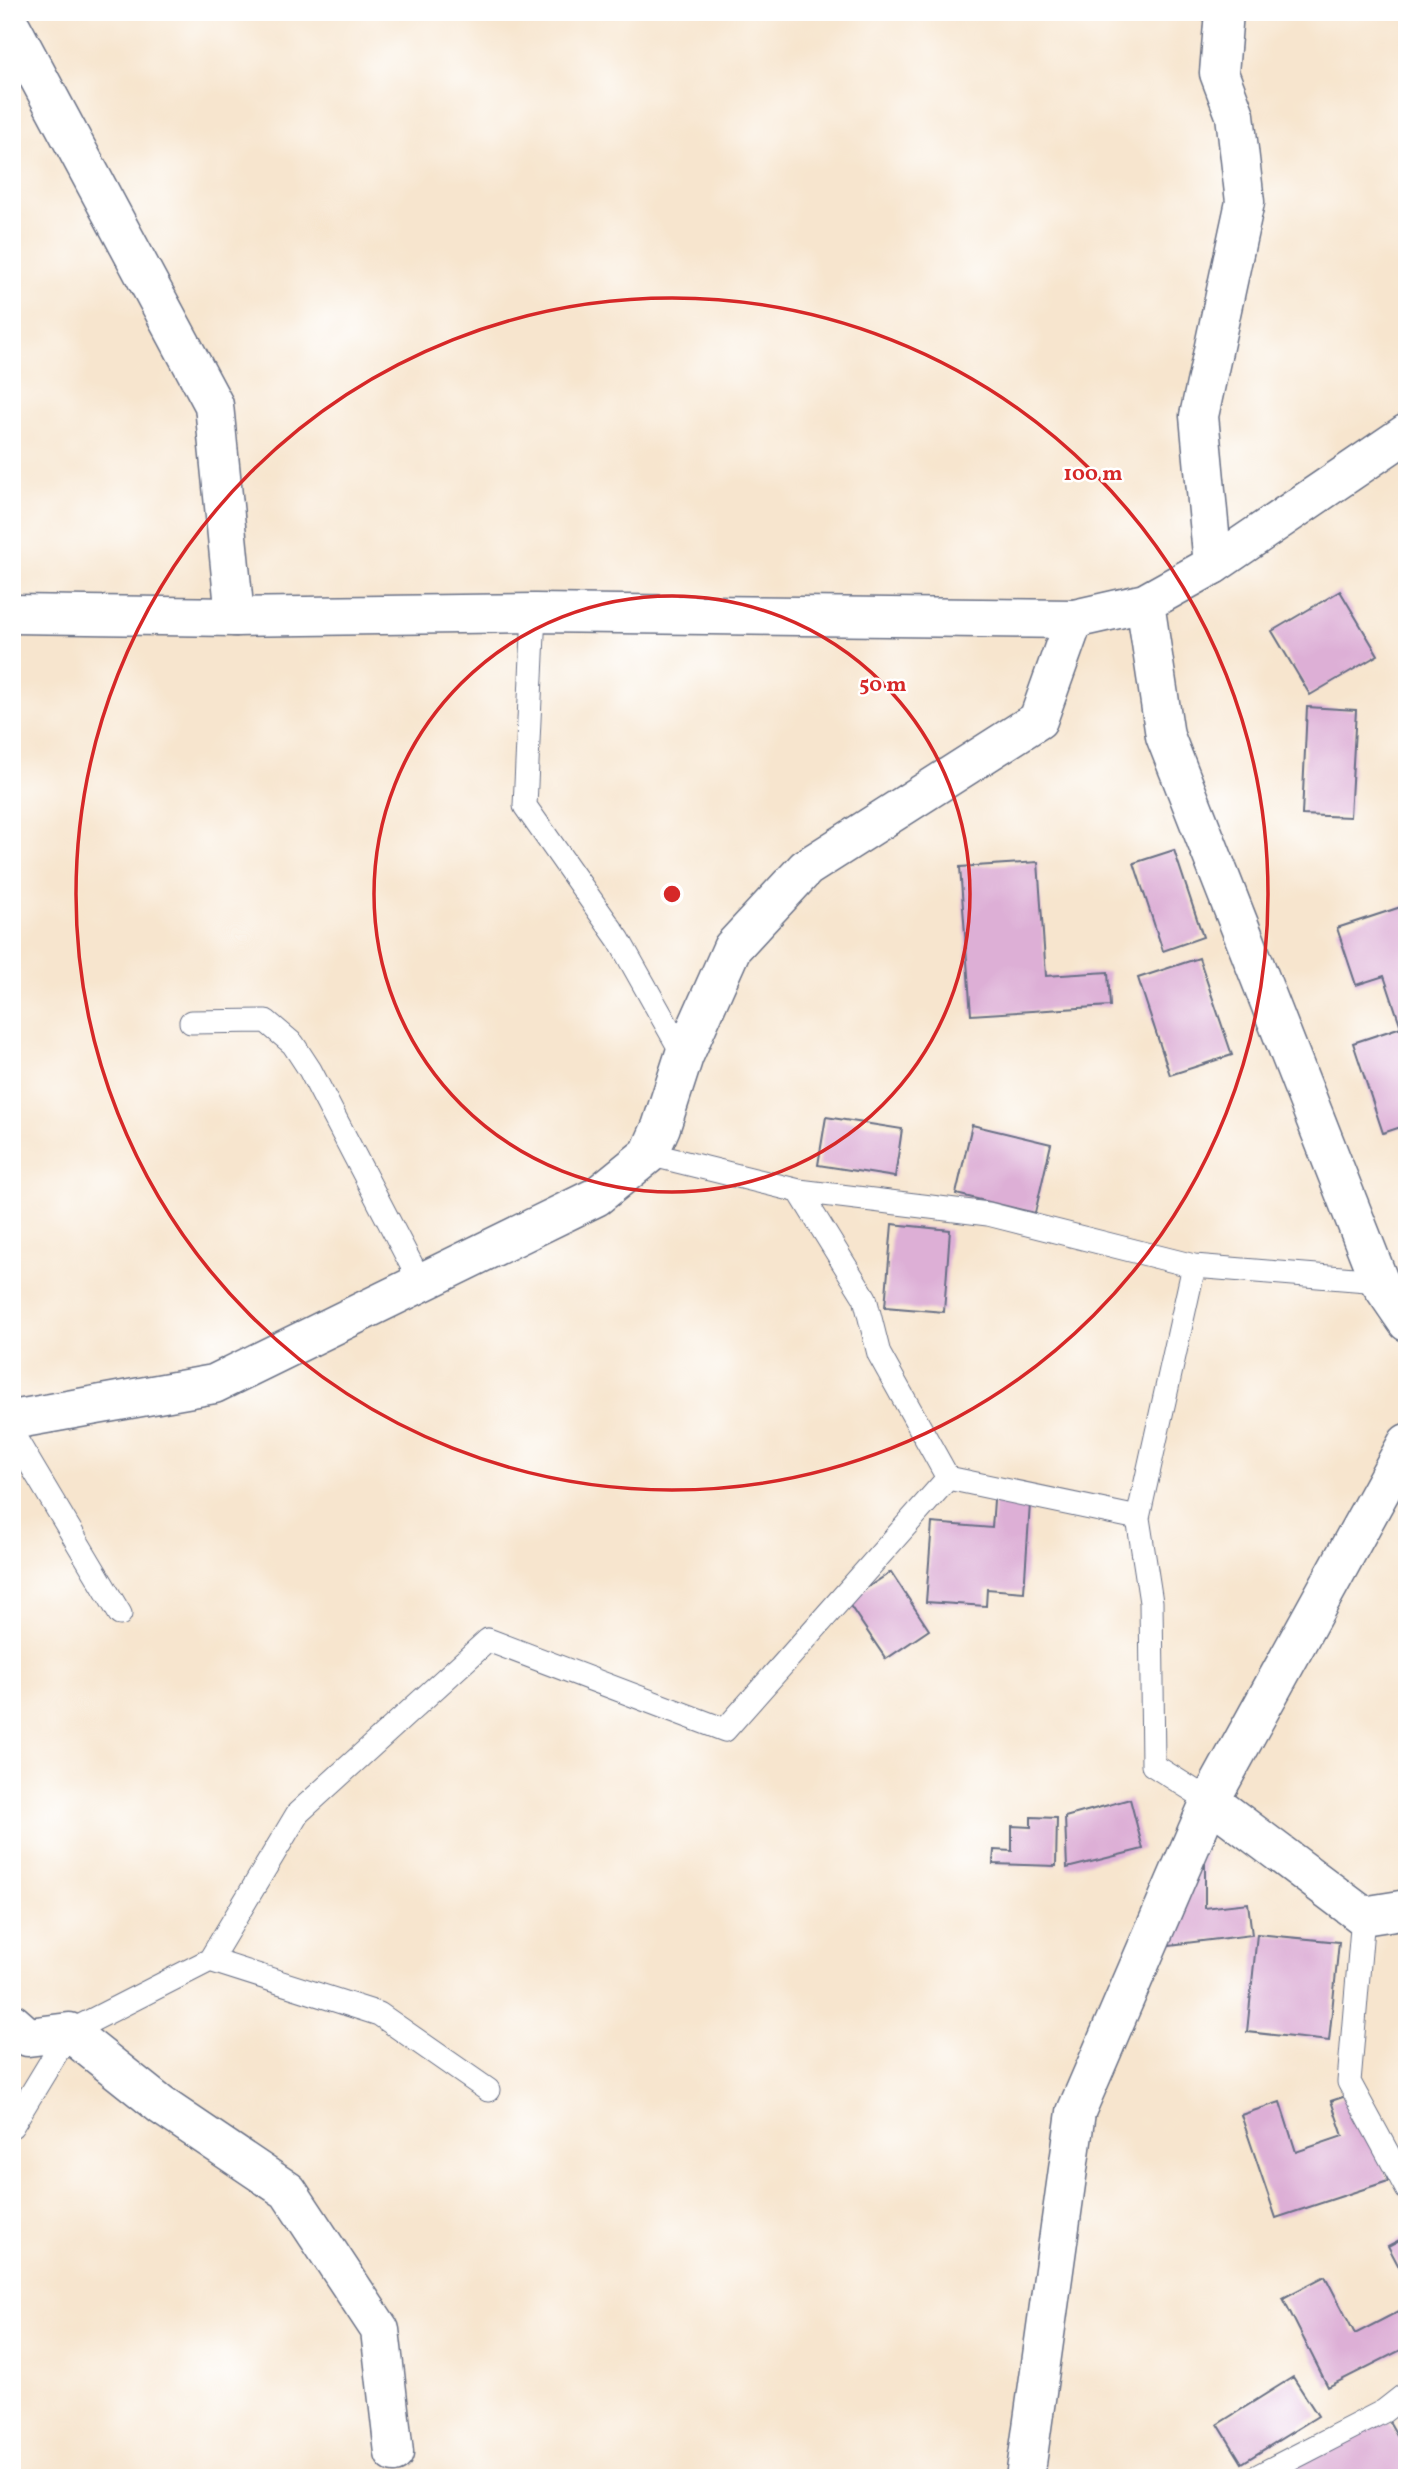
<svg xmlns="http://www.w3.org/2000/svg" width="1419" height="2490" viewBox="0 0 1419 2490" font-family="Vollkorn,serif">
  <rect width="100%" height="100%" fill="#fff"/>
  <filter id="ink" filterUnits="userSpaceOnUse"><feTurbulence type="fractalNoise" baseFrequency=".0143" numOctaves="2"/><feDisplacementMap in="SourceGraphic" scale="14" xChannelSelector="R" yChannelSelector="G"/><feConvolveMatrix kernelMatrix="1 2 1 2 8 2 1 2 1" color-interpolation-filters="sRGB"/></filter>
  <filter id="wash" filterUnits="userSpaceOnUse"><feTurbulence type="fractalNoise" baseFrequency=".00686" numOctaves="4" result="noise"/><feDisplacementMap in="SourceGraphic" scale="28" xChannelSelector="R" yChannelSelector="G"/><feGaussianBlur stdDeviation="1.57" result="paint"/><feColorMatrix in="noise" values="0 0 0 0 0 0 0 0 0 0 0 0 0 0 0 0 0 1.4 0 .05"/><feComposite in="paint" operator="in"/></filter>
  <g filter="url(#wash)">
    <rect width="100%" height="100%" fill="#f7e5ce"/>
    <g id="blocks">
      <path fill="#ddafd6" d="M1340,591L1378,655L1310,695L1272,631Z
        M1307,707L1356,710L1350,817L1302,815Z
        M1174,850L1203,937L1163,951L1134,863Z
        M1038,862L1046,976L1108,972L1110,1006L971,1015L960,867Z
        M1407,905V1125L1383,1133L1353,1043L1401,1027L1384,976L1356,985L1337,928Z
        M1199,958L1232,1055L1170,1075L1138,978Z
        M826,1117L902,1129L895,1177L818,1165Z
        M972,1125L1051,1144L1035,1213L956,1194Z
        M892,1224L950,1230L944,1312L885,1307Z
        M995,1486L1031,1489L1024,1592L987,1589L986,1606L926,1602L932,1523L992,1528Z
        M891,1572L929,1630L886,1659L847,1601Z
        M1130,1799L1143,1849L1067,1868L1065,1817Z
        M1031,1817L1057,1818L1056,1866L993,1864L994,1850L1012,1851V1826L1031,1827Z
        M1205,1849V1908L1248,1903L1252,1935L1161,1946Z
        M1257,1934L1339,1942L1329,2041L1247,2032Z
        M1358,2092L1388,2181L1276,2218L1241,2115L1280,2102L1296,2152L1343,2136L1331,2101Z
        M1407,2236V2282L1388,2246Z
        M1325,2276L1355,2334L1407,2307V2347L1328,2387L1283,2298Z
        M1293,2377L1318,2416L1242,2463L1218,2424Z
        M1383,2411L1407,2452V2478H1290L1285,2469Z"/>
    </g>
  </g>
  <g filter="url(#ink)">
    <use href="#blocks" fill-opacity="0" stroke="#686f85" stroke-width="2"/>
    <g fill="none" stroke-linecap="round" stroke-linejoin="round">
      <defs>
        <path id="service" d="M534,613L525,806L619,940L684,1056
          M191,1022L266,1021L293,1044L310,1070L421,1283
          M649,1154L799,1191L988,1214L1194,1266
          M799,1191L865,1298L879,1354L948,1478
          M12,1433L120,1614
          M1210,1801L1153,1765L1151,1602L1138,1518L1194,1266L1379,1281
          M1363,1916L1349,2082L1407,2189
          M210,1960L379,2014L488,2090
          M12,2126L69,2032L210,1960L298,1813L488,1640L725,1730L948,1478L1138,1518
          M1254,2478L1384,2411L1407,2393"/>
        <path id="minor" d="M12,28L214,405L235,617
          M1213,565L1199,416L1245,202L1235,115L1219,73L1224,12
          M12,1420L214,1384L596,1197L649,1154L661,1127L684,1056L732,948L806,868L1038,720L1074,619
          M1210,1801L1363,1916L1407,1909
          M12,2023L28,2037L69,2032L162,2106L288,2191L380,2330L394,2453"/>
        <path id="tertiary" d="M1145,603L1165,736L1379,1281L1407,1322
          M12,614L235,617L534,613L1074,619L1145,603L1213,565L1407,433
          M1025,2478L1076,2112L1210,1801L1407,1443"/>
      </defs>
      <use href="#service" stroke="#686f85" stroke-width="25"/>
      <use href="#minor" stroke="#686f85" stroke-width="41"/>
      <use href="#tertiary" stroke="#686f85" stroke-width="41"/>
      <use href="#service" stroke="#fff" stroke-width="23"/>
      <use href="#minor" stroke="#fff" stroke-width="38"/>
      <use href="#tertiary" stroke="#fff" stroke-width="38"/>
    </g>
  </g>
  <g fill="none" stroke="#d62828" stroke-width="3.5">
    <circle cx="672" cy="894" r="298"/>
    <circle cx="672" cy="894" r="596"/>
  </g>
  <circle cx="672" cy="894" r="10" fill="#d62828" stroke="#fff" stroke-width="3.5"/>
  <g font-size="21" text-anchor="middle" font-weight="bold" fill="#d62828" stroke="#fff" stroke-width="5" stroke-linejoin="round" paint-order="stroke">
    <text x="1093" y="480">100 m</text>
    <text x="883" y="691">50 m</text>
  </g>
  <rect width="1419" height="2490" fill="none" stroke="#fff" stroke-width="42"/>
</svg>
